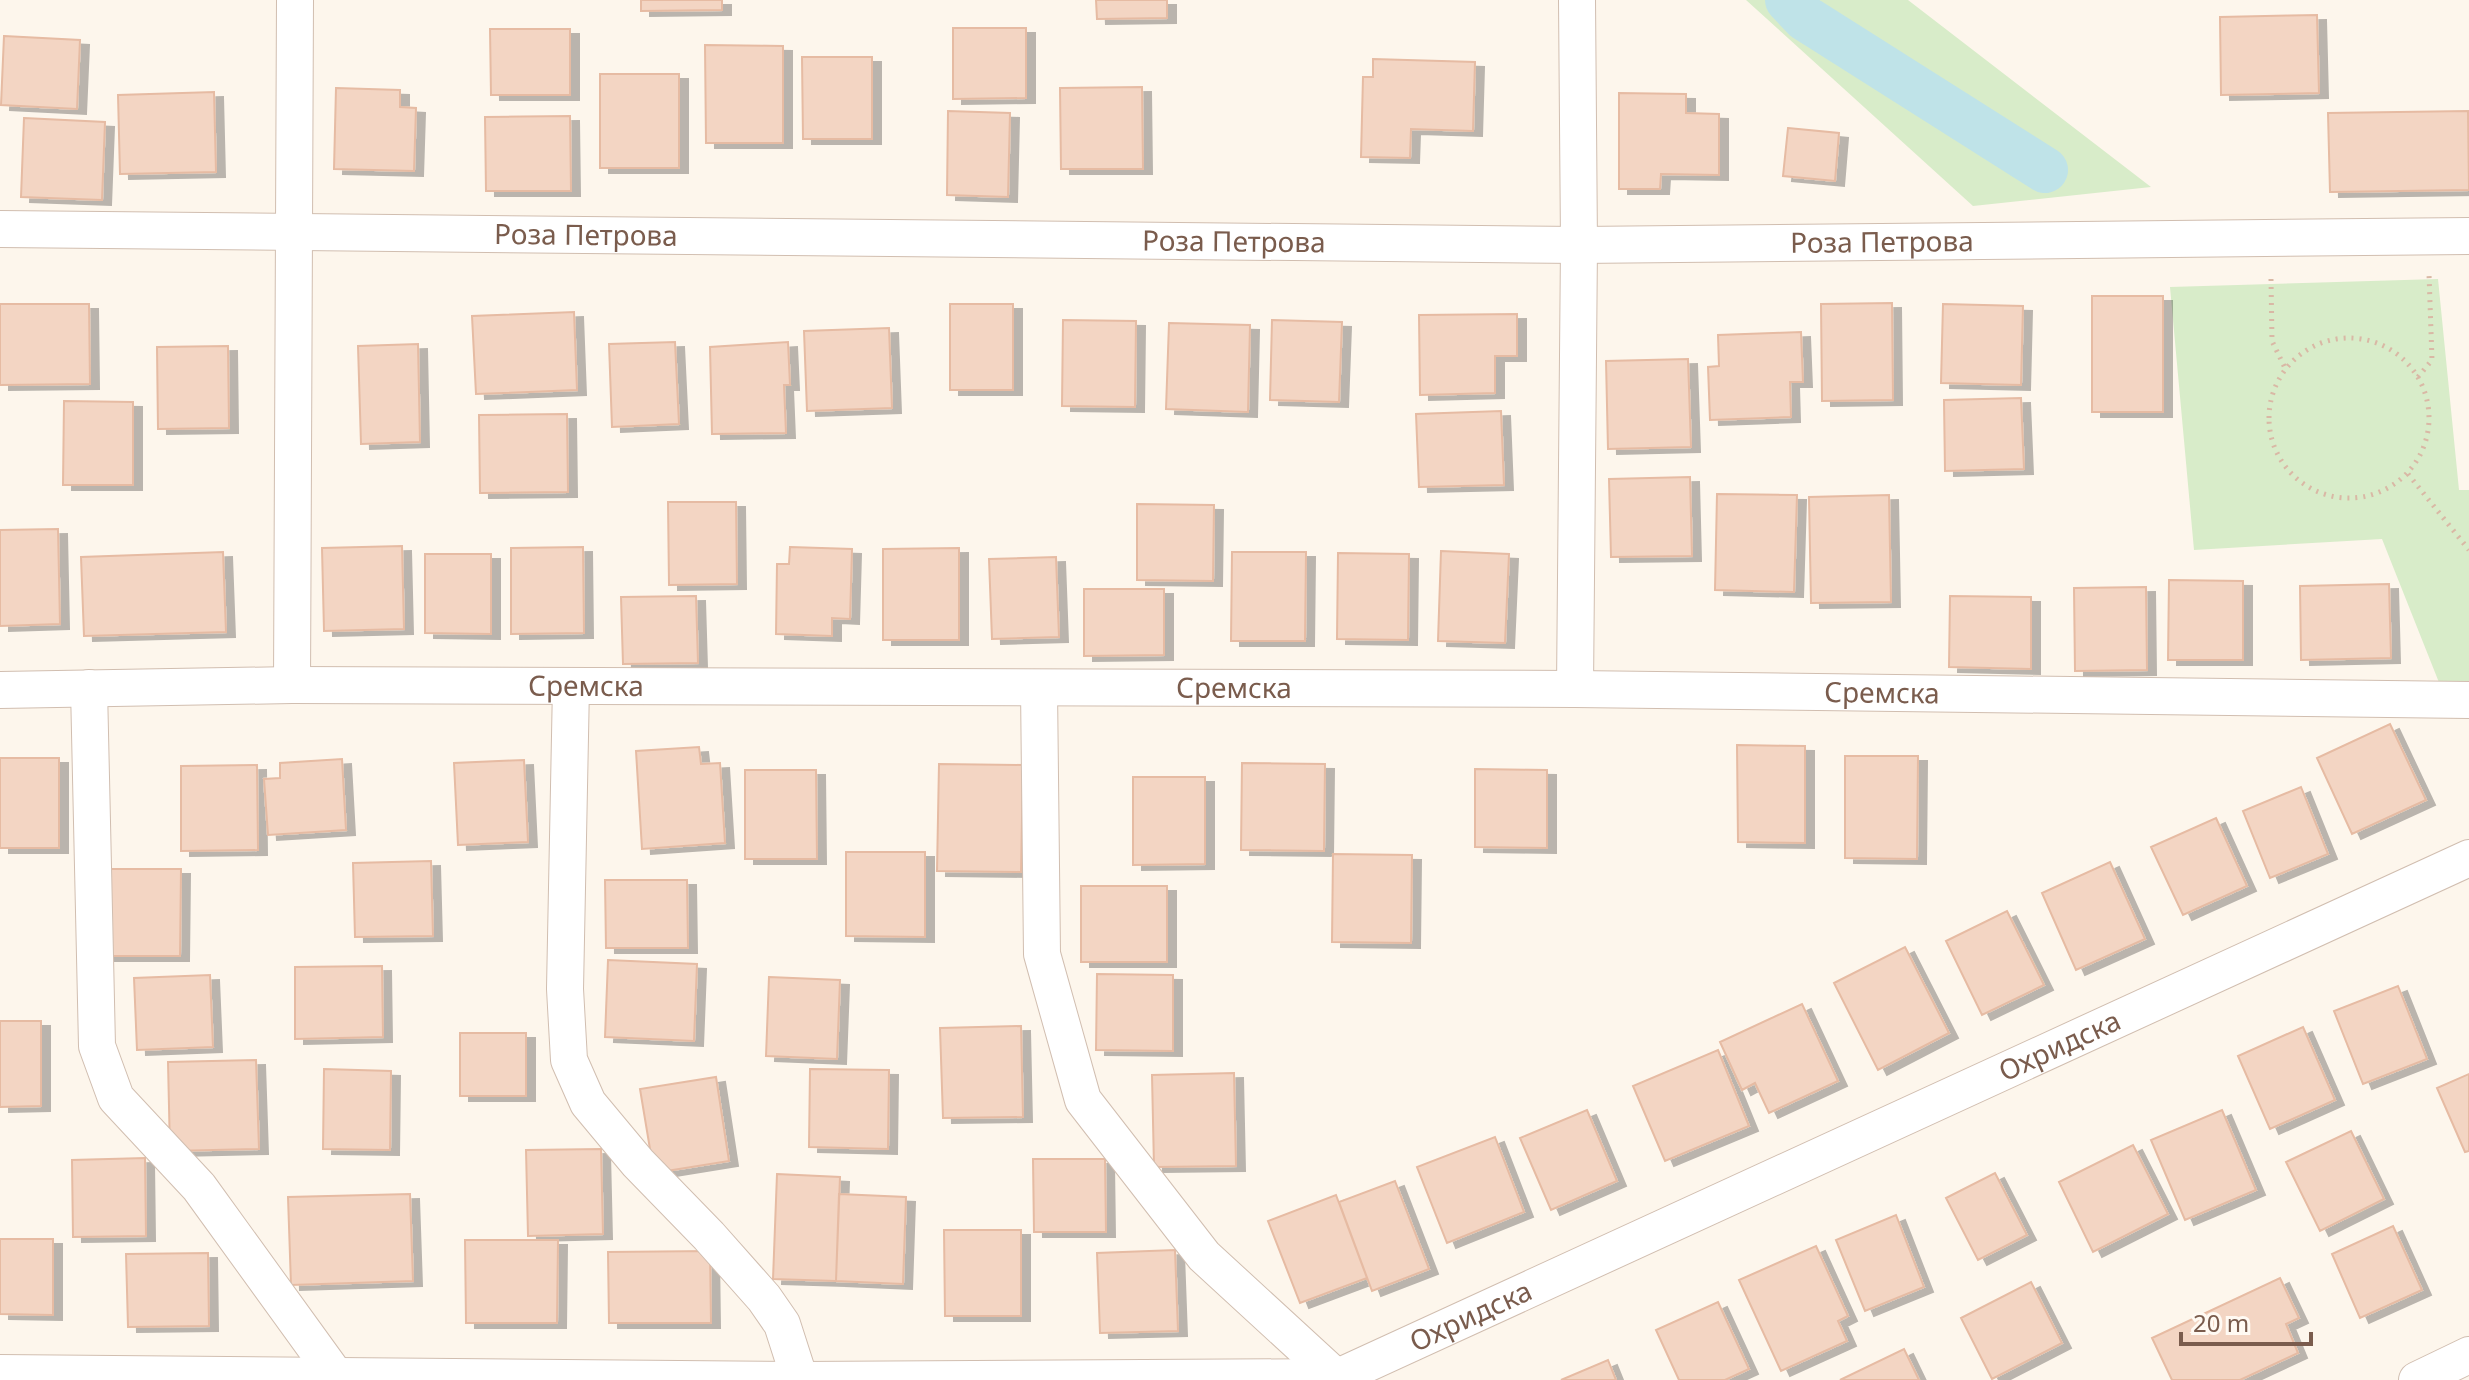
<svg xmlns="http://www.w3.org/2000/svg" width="2469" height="1380" viewBox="0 0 2469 1380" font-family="'Noto Sans',sans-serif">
  <defs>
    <filter id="shadow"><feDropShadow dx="9" dy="5" stdDeviation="0" flood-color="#0004"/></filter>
  </defs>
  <rect width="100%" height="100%" fill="#fdf6ec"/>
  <path fill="#d8ecc9" d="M1746,0H1908L2151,187L1973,206Z
    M2438,279L2459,490H2469V686L2440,685L2382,539L2194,550L2170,287Z"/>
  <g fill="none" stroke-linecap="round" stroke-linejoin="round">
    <path stroke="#bfe3e8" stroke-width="46" d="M1788,0L1805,18L2045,170"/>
  </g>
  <path fill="#f3d5c3" stroke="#e6bba3" stroke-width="2" filter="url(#shadow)" d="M641,0H722V10L641,11Z
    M1096,0H1167V18L1097,19Z
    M2317,15L2319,93L2221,95L2220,17Z
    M953,28H1026V98L953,99Z
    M490,29H570V95H491Z
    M4,36L80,40L77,109L1,105Z
    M705,45L783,46V143H706Z
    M802,57H872V139H803Z
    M1373,59L1475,62L1473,131L1411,129L1410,158L1361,157L1363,77H1373Z
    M600,74H679V168H600Z
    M1142,87L1143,169H1061L1060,88Z
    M336,88L400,90V107L416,108L414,171L334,169Z
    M214,92L216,172L120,174L118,95Z
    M1619,93L1686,94V113L1719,114V175L1661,174L1660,189H1619Z
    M948,111L1010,113L1008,197L947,195Z
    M2468,111L2469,190L2330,192L2328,113Z
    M570,116L571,191H486L485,117Z
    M24,118L105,122L102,200L21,197Z
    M1788,128L1839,133L1835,181L1783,176Z
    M2092,296H2163V412H2092Z
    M1892,303L1893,400L1822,401L1821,304Z
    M0,304H89L90,384L0,385Z
    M950,304H1013V390H950Z
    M1943,304L2023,306L2021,385L1941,383Z
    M574,312L577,390L476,394L472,316Z
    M1517,314V356H1495V393L1420,395L1419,315Z
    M1063,320L1136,321L1135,407L1062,406Z
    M1272,320L1342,322L1339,402L1270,400Z
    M1169,323L1250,325L1248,412L1166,409Z
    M889,328L892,408L807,411L804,331Z
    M1801,332L1803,382H1790L1791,417L1710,420L1708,367L1719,366L1718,335Z
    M675,342L679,424L612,427L609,344Z
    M788,342L790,385H784L786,433L712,434L710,347Z
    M418,344L420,442L361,444L358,346Z
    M228,346L229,428L158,429L157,347Z
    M1688,359L1691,447L1608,449L1606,361Z
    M2021,398L2024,469L1945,471L1944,400Z
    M64,401L133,402V485H63Z
    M1501,411L1504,485L1419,487L1416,414Z
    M567,414L568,492L480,493L479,415Z
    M1690,477L1692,556L1611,557L1609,479Z
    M1717,494L1797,495L1794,592L1715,590Z
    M1889,495L1891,602L1811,603L1809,497Z
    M668,502H736L737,584L669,585Z
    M1137,504L1214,505L1213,581L1137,580Z
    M58,529L60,624L0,626V530Z
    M402,546L404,629L324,631L322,548Z
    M583,547L584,633L511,634V548Z
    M790,547L852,549L850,619L832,618V636L776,634L777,564H789Z
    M959,548V640H883V549Z
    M1441,551L1509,554L1505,643L1438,641Z
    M223,552L226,632L84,636L81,557Z
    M1232,552H1306L1305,641H1231Z
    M1338,553L1409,554L1408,640L1337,639Z
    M425,554H491V634L425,633Z
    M1056,557L1059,637L992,639L989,559Z
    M2169,580L2243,581V660H2168Z
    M2389,584L2391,658L2301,660L2300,586Z
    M2146,587L2147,670L2075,671L2074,588Z
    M1084,589H1164V655L1084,656Z
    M696,596L698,663L623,664L621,597Z
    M1950,596L2031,597V669L1949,667Z
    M2390,724L2426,800L2352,834L2317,758Z
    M1737,745L1805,746V843L1738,842Z
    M699,747L701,764L720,763L725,843L642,849L636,751Z
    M1845,756H1918L1917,859L1845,858Z
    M0,758H59V848H0Z
    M342,759L346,830L268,835L264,779L280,778V763Z
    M524,760L528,842L458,845L454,763Z
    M1242,763L1325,764L1324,851L1241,850Z
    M939,764L1023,765L1021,872L937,871Z
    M257,765L258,850L181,851V766Z
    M1475,769L1547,770V848L1475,847Z
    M745,770H816L817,859H745Z
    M1133,777H1205V864L1133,865Z
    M2301,787L2328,854L2270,878L2243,811Z
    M2216,818L2247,886L2183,915L2151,847Z
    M846,852H925V937L846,936Z
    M1333,854L1412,855L1411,943L1332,942Z
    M431,861L433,936L355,937L353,863Z
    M2110,862L2145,939L2076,970L2042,893Z
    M103,869H181L180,956H103Z
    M605,880H687L688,948H606Z
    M1081,886H1167V962H1081Z
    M2007,911L2044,985L1982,1015L1946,941Z
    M1905,947L1949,1033L1878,1070L1834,983Z
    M608,960L697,964L694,1041L605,1037Z
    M382,966L383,1037L295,1039V967Z
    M1097,974L1173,975V1051L1096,1050Z
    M210,975L213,1047L137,1050L134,978Z
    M769,977L840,980L837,1059L766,1056Z
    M2398,986L2427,1059L2363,1084L2334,1011Z
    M1802,1004L1838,1081L1769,1113L1755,1083L1742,1090L1720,1042Z
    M0,1021H41V1106L0,1107Z
    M1021,1026L1023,1117L943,1118L940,1028Z
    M2303,1027L2335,1100L2270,1129L2238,1056Z
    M460,1033H526V1096H460Z
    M1718,1050L1749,1126L1665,1161L1633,1086Z
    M256,1060L259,1149L170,1151L168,1062Z
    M324,1069L391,1071L390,1150L323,1149Z
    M810,1069L889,1070L888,1149L809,1147Z
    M1234,1073L1236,1166L1154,1167L1152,1075Z
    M2469,1074V1151L2465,1152L2437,1088Z
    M716,1077L729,1161L654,1173L640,1089Z
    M1587,1110L1617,1181L1551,1210L1520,1138Z
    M2222,1110L2256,1190L2185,1220L2151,1140Z
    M2351,1131L2384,1199L2320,1231L2286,1162Z
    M1495,1137L1524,1212L1447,1243L1417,1167Z
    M2133,1145L2168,1214L2093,1252L2059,1182Z
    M601,1149L603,1234L528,1236L526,1150Z
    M145,1158L146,1236L73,1237L72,1160Z
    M1033,1159H1105L1106,1232H1034Z
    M1995,1173L2027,1235L1978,1260L1946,1198Z
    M777,1174L840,1177L836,1281L773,1279Z
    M1395,1181L1429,1269L1372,1291L1339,1202Z
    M410,1194L413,1281L291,1285L288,1197Z
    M839,1194L906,1197L903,1284L836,1281Z
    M1336,1195L1367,1278L1300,1303L1268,1221Z
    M1896,1215L1924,1287L1865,1311L1836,1240Z
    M2393,1226L2422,1290L2360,1318L2332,1254Z
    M944,1230H1021V1316H945Z
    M0,1239H53V1315L0,1314Z
    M465,1240H558L557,1323H466Z
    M1816,1246L1848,1316L1838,1321L1847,1341L1781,1371L1739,1280Z
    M1175,1250L1178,1331L1100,1333L1097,1253Z
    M710,1251L711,1323H609L608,1252Z
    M208,1253L209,1326L128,1327L126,1254Z
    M2280,1278L2299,1318L2286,1324L2298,1353L2240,1380H2172L2152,1338Z
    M2031,1282L2062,1343L1992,1379L1961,1318Z
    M1718,1302L1749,1369L1725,1380H1679L1656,1330Z
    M1904,1349L1919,1380H1840Z
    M1608,1360L1616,1380H1561Z"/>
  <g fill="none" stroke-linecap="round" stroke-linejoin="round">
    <defs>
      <g id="minor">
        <path id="s1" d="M0,229L1579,245L2469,236"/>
        <path d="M292,685L295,0"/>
        <path d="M571,686L565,989L569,1060L588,1103L638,1163L709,1236L764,1298L782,1324L800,1380"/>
        <path d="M89,688L97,1046L116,1098L199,1187L335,1375"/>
        <path d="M1039,688L1042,954L1083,1100L1204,1256L1339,1380"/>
        <path d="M1575,689L1579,245L1577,0"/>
        <path id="s2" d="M0,690L292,685L1575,689L2469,700"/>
        <path id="s3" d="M0,1373L800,1380L1338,1377L2469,858"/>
        <path d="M2417,1380L2469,1355"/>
      </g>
    </defs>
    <use href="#minor" stroke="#d1beb0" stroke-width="38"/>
    <path stroke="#d9b8a5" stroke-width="5" stroke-dasharray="2 6" stroke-linecap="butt" d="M2271,279L2272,341L2285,368
      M2269 418a80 80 0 1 1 160 0a80 80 0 1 1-160 0Z
      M2418,377L2432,360L2429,274
      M2408,474L2469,550"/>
    <use href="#minor" stroke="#fff" stroke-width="36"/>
  </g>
  <g text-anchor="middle" stroke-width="6" stroke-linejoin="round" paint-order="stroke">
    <g font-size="28" fill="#7a5c4d" stroke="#fffaf3">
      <text dy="10" stroke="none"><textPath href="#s1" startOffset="586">Роза Петрова</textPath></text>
      <text dy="10" stroke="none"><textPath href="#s1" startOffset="1234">Роза Петрова</textPath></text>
      <text dy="10" stroke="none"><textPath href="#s1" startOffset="1882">Роза Петрова</textPath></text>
      <text dy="10" stroke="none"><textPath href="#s2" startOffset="586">Сремска</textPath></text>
      <text dy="10" stroke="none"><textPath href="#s2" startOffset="1234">Сремска</textPath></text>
      <text dy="10" stroke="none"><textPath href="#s2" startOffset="1882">Сремска</textPath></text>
      <text dy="10" stroke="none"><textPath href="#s3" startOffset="2132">Охридска</textPath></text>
      <text dy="10" stroke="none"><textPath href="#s3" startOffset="1484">Охридска</textPath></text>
    </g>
  </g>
  <path d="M2181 1332v12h130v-12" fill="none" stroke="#7a5c4d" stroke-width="4"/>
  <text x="2193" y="1332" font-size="24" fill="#7a5c4d" stroke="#fffaf3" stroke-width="6" paint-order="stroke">20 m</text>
</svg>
